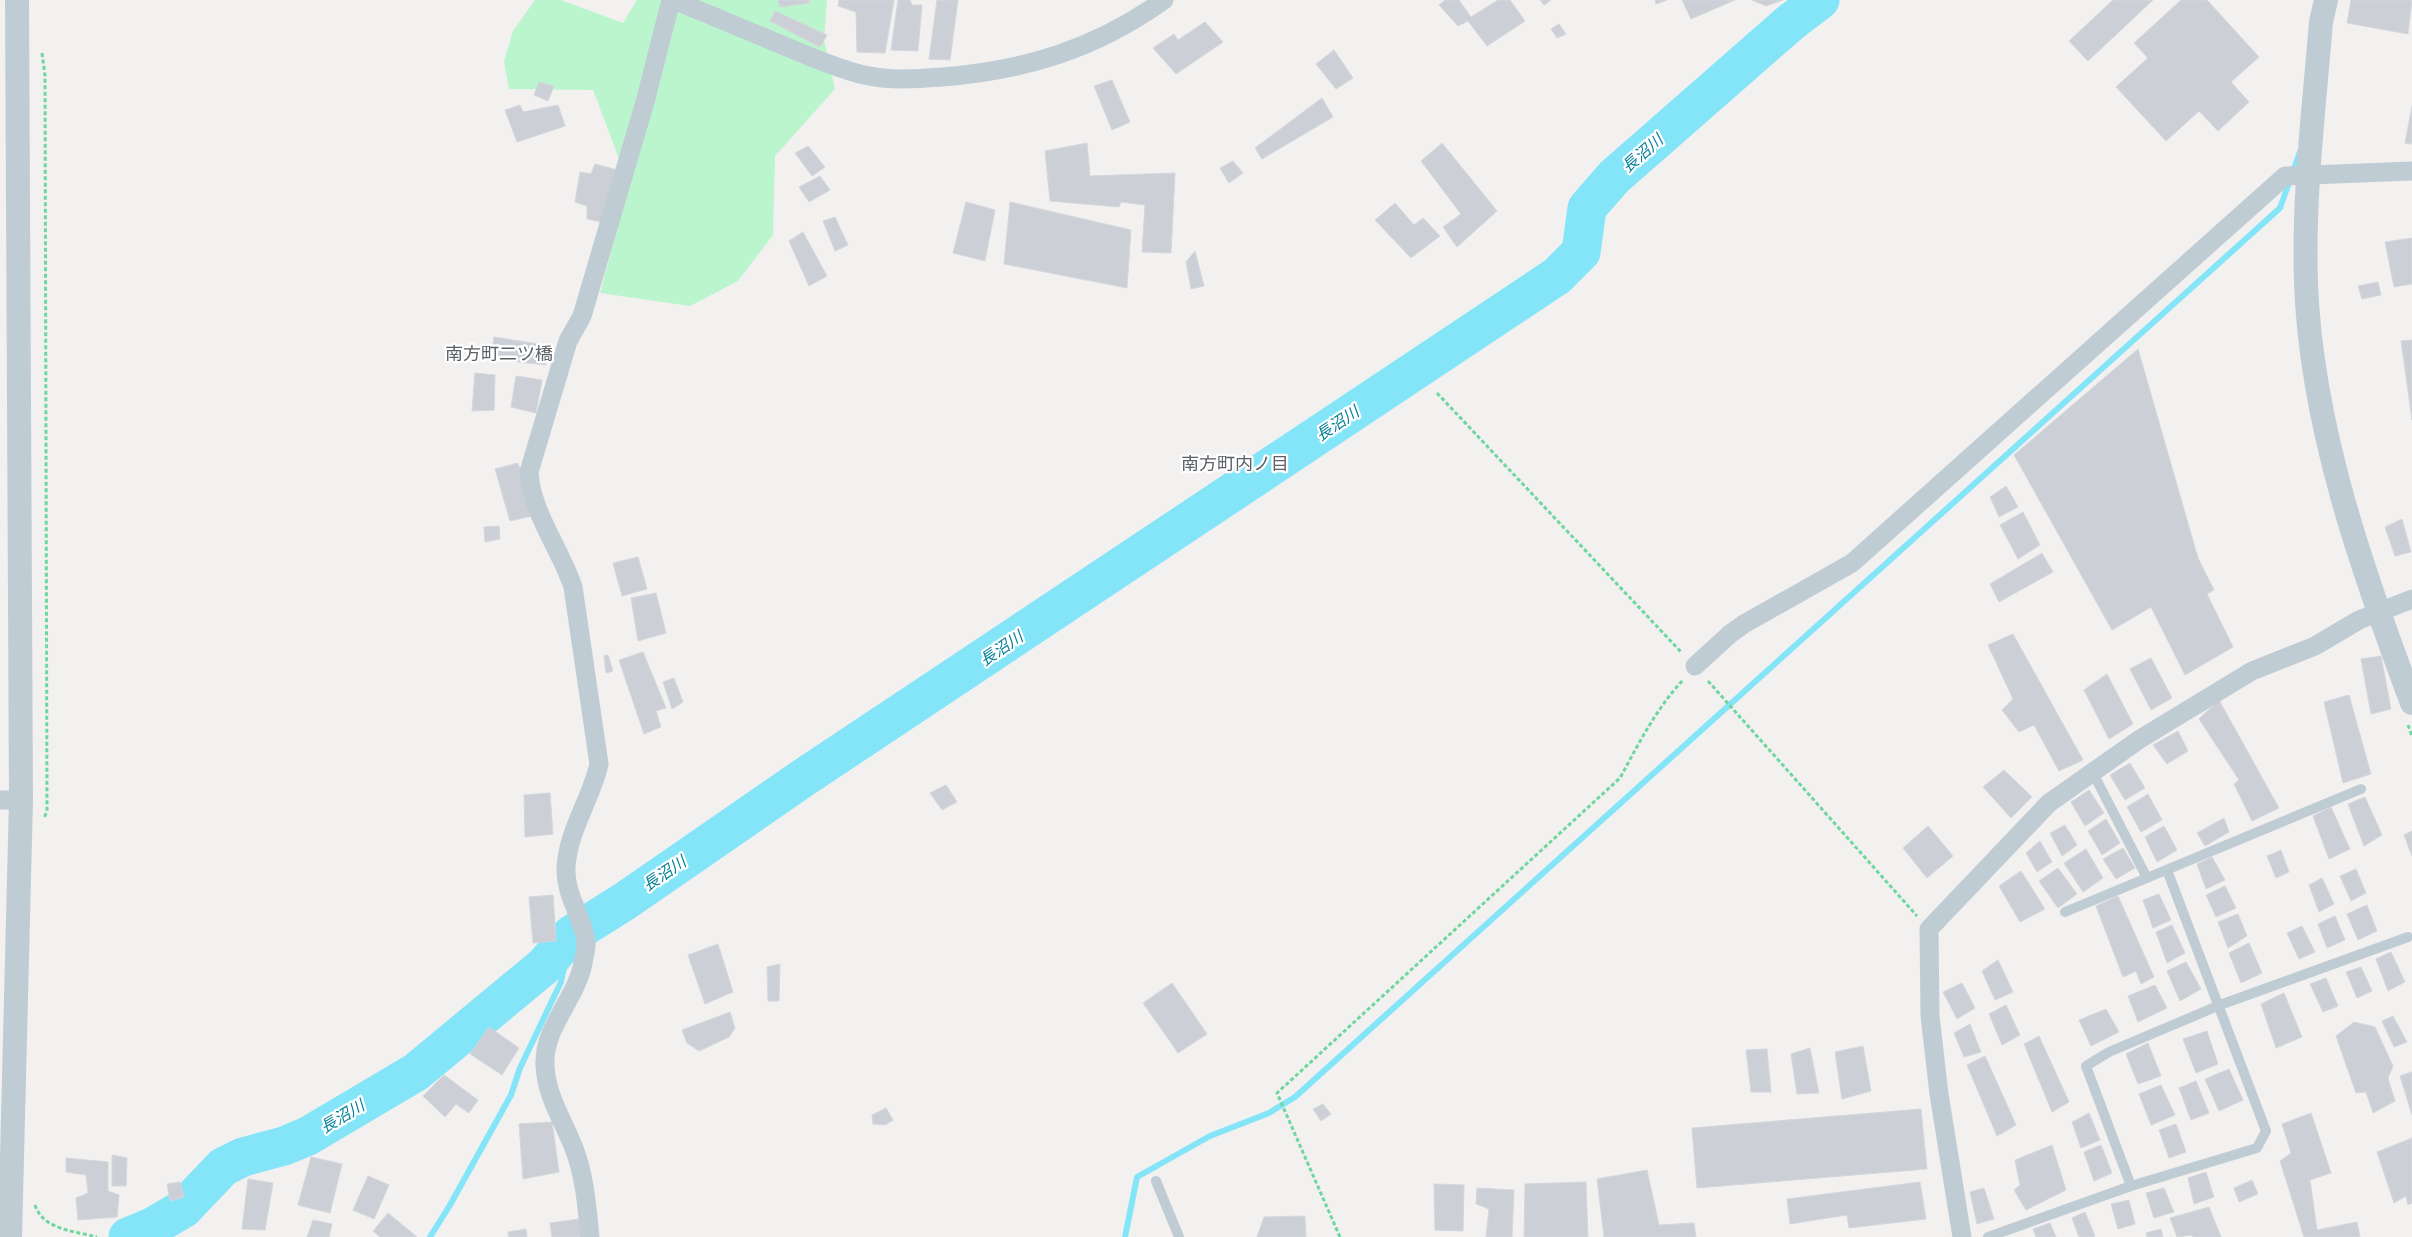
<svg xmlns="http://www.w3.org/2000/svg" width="2412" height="1237" viewBox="0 0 2412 1237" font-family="Jost,'Noto Sans JP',sans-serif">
  <rect width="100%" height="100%" fill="#f3f0f0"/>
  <path fill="#bbf5ce" d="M535,0H561L623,23L637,0H827L824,40L835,89L775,156L773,235L738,281L690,306L600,293L629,185L593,90L509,89L504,61L513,31Z"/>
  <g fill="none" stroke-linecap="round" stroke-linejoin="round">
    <path stroke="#83e5f7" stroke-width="6" d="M430,1237L450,1205L511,1095L520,1068L561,982L571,935
      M1125,1237L1137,1177L1210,1136L1269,1113L1295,1097L2280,208L2300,152"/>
    <path stroke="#83e5f7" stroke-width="39" d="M128,1237L152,1227L183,1209L223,1167L243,1157L284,1146L308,1136L416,1072L544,966L571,935L625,901L803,778L1557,276L1581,252L1587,208L1614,177L1791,22L1820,0"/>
  </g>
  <path fill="#ccd0d6" stroke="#d4d7dd" d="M778,0H809L810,3L780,7Z
    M839,0H894L885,53L857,52L856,12L838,6Z
    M898,0H910L912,5H922L918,51L891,50Z
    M937,0H958L950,60L929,59Z
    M1445,0H1459L1471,17L1498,0H1510L1525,21L1487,46L1468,21L1458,26L1439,5Z
    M1540,0H1551L1544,5Z
    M1655,0H1667L1656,4Z
    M1682,0H1735L1691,19Z
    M1752,0H1783L1766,6Z
    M2113,0H2153L2088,61L2069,41Z
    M2181,0H2207L2259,57L2231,82L2249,102L2218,131L2199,111L2166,141L2116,87L2148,58L2134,43Z
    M2351,0H2412L2408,34L2347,23Z
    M775,11L827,35L820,47L770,21Z
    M1205,22L1223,42L1176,74L1153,48L1174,34L1178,40Z
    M1559,24L1566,34L1557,38L1551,29Z
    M1334,50L1353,78L1336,89L1316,64Z
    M1112,80L1130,122L1112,130L1094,86Z
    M539,82L554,86L548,101L534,95Z
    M1322,98L1333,117L1262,159L1255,148Z
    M520,105L523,112L558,105L565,126L517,142L505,110Z
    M2412,106V144L2405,143Z
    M1087,143L1090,176L1175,173L1171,253L1142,252L1145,205L1121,202L1119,207L1050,201L1045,151Z
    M1442,143L1497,211L1457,247L1443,227L1461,214L1421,161Z
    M808,146L825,167L812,176L795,153Z
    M1233,161L1243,173L1229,183L1220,168Z
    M595,164L617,170L601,222L587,219V206L575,202L580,172L591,174Z
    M820,176L830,190L809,202L799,187Z
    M966,202L995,210L985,261L953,253Z
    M1010,202L1131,230L1127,288L1004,264Z
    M1395,203L1414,225L1423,218L1440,236L1411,258L1375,220Z
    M835,217L848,245L835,251L823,221Z
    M803,232L827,276L809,286L789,241Z
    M2412,238V284L2394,287L2385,242Z
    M1195,251L1204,286L1191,289L1186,262Z
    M2378,282L2381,295L2362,299L2358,286Z
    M494,337L545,345L546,365L491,359Z
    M2412,340V420L2401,341Z
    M2138,349L2198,558L2214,590L2207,594L2233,647L2185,675L2151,607L2112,630L2014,455Z
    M475,373L495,375L494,410L472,411Z
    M516,376L542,380L536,413L511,407Z
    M518,463L536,515L510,521L495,469Z
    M2006,486L2018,507L1999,517L1990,497Z
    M2023,512L2040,545L2018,559L2000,525Z
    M2402,519L2411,552L2395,556L2385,527Z
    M499,526L500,539L485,542L484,527Z
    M2042,553L2053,572L1999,602L1990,584Z
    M638,557L647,589L622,596L613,563Z
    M656,593L666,633L638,641L631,598Z
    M2013,634L2083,760L2059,771L2034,725L2019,732L2002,710L2013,699L1988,645Z
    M643,652L666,708L656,711L661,727L644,734L619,660Z
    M608,655L613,671L606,673L604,656Z
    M2381,656L2391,709L2371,714L2361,659Z
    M2151,658L2172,698L2151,710L2130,669Z
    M2107,674L2133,724L2109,739L2084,690Z
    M674,678L683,702L672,709L663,682Z
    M2349,695L2371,774L2343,783L2324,702Z
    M2219,700L2279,808L2252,821L2234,784L2239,780L2199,719Z
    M2178,731L2188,751L2167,764L2153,745Z
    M2130,763L2145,788L2125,800L2110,775Z
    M2004,770L2032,797L2011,818L1983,787Z
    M946,785L957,802L942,810L930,793Z
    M2089,790L2104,813L2085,826L2071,802Z
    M550,793L553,834L525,837L524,795Z
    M2148,794L2162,820L2141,832L2127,807Z
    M2365,797L2382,835L2364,846L2348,804Z
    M2331,807L2350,849L2329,859L2313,816Z
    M2224,818L2229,832L2205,846L2197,833Z
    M2106,819L2120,843L2102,855L2088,831Z
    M2065,825L2077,845L2062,856L2050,833Z
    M1928,826L1953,856L1927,878L1903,848Z
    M2164,826L2177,850L2157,862L2145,837Z
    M2412,831V856L2404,835Z
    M2040,841L2052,862L2037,872L2026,853Z
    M2123,848L2135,868L2116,879L2103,859Z
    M2086,849L2103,878L2083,892L2064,863Z
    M2281,850L2289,872L2276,878L2267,856Z
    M2212,857L2225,880L2206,889L2197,864Z
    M2058,868L2077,894L2058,908L2039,881Z
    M2356,869L2366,893L2351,901L2340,876Z
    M2021,871L2045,909L2020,922L1999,886Z
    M2322,878L2334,904L2319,912L2309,885Z
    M2225,886L2236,908L2216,917L2206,895Z
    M2159,894L2171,920L2153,928L2143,900Z
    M553,895L556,941L533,943L529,897Z
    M2118,896L2154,977L2141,984L2136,971L2123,977L2096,906Z
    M2367,905L2377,931L2358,940L2347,914Z
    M2238,914L2247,936L2228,948L2218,922Z
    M2335,916L2345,940L2327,948L2318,924Z
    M2172,925L2185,953L2167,963L2156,932Z
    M2302,926L2315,952L2299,959L2287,933Z
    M2249,943L2262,973L2241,983L2229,953Z
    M718,944L733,992L705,1004L688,955Z
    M2391,952L2405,982L2388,991L2376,959Z
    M1998,960L2013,992L1995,1000L1982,971Z
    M2186,962L2201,989L2180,1001L2167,971Z
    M780,964L779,1001H768L767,967Z
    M2361,967L2372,991L2357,998L2346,972Z
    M2326,978L2338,1006L2323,1012L2310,984Z
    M1172,983L1207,1034L1178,1053L1143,1003Z
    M1962,983L1975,1008L1957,1019L1943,992Z
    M2155,985L2167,1008L2138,1022L2128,996Z
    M2284,993L2302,1037L2276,1048L2261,1004Z
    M2006,1005L2020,1035L2002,1045L1989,1014Z
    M2106,1009L2119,1032L2091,1046L2079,1020Z
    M730,1012L735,1028L729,1037L699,1051L687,1043L682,1030Z
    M2393,1016L2407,1042L2394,1047L2382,1021Z
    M2354,1022L2375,1027L2393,1066L2388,1078L2395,1101L2373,1113L2366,1092L2356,1093L2336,1036Z
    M1970,1024L1981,1052L1964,1057L1954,1033Z
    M489,1027L519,1048L502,1075L470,1054Z
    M2207,1031L2218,1064L2196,1073L2183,1039Z
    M2039,1036L2069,1102L2052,1112L2024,1044Z
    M2148,1043L2161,1076L2138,1084L2126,1054Z
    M1863,1046L1871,1091L1842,1099L1835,1052Z
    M1810,1048L1819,1093L1797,1094L1791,1054Z
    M1767,1049L1771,1092H1751L1746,1050Z
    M1985,1056L2016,1125L1997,1136L1967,1065Z
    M2229,1069L2243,1100L2219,1111L2205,1079Z
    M2412,1072V1115L2400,1076Z
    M444,1075L478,1100L469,1113L456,1104L445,1117L423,1096Z
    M2196,1081L2209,1113L2191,1120L2179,1088Z
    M2161,1085L2175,1115L2151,1125L2139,1094Z
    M1323,1104L1331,1114L1321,1121L1313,1109Z
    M886,1108L893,1120L885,1125L873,1124L872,1115Z
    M1921,1109L1927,1169L1697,1188L1692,1128Z
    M2089,1113L2100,1140L2081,1148L2072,1122Z
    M2311,1113L2331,1173L2310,1180L2317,1230L2357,1222L2360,1237H2304L2280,1161L2291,1153L2282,1124Z
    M552,1122L559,1172L523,1179L519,1124Z
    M2176,1124L2186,1152L2169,1158L2159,1130Z
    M2412,1138V1203L2408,1205L2406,1196L2394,1203L2377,1152Z
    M2052,1145L2066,1190L2026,1210L2014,1190L2020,1185L2015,1160Z
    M2101,1145L2112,1173L2094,1181L2084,1152Z
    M112,1155L127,1158L126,1186H112Z
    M311,1157L342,1164L330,1213L298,1205Z
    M66,1158L108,1162V1191L119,1195L117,1217L78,1220L76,1198L88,1193L86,1175L66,1172Z
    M1647,1170L1659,1225L1694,1223L1696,1237H1604L1597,1179Z
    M2206,1172L2214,1197L2194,1204L2188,1178Z
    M368,1176L389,1185L374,1219L353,1210Z
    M248,1179L273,1183L265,1230L242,1229Z
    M2252,1180L2258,1194L2239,1202L2234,1188Z
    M180,1182L184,1197L170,1201L167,1184Z
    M1586,1182L1588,1237H1524L1525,1184Z
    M1920,1182L1926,1219L1849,1228L1847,1215L1790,1224L1787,1199Z
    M1434,1184L1464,1185L1463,1231L1435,1230Z
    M1477,1188L1514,1190L1512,1237H1486L1489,1209L1476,1204Z
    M1984,1188L1994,1219L1977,1224L1970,1192Z
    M2164,1188L2174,1212L2154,1218L2146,1193Z
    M2129,1200L2135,1224L2118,1229L2111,1204Z
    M2209,1207L2221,1237H2193L2192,1235L2177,1237L2170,1218Z
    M2085,1212L2095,1236L2093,1237H2079L2072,1218Z
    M388,1213L417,1237H380L373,1231Z
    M1305,1216L1306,1237H1257L1264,1217Z
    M579,1219L582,1237H552L550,1223Z
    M313,1220L332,1224L329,1237H307Z
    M2050,1223L2056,1237H2036L2033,1229Z
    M526,1229L527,1237H509L508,1232Z
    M2161,1229L2163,1237H2147L2146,1233Z"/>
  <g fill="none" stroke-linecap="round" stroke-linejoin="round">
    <path stroke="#6ed79e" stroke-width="3" stroke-dasharray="4 2.5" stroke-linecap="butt" d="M42,53L45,76L47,811L44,818
      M1437,393L1682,653
      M1708,681L1917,916
      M2408,725L2412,736
      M35,1205C43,1230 75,1231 97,1237
      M1340,1237L1277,1093L1620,778C1639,743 1656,709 1683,680"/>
    <path stroke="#c0ccd4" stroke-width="10" d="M2093,773L2147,878
      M2065,912L2361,789
      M1156,1181L1179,1237
      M2131,1186L2086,1066L2109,1052L2220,1005L2408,937
      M1988,1237L2131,1186L2257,1148L2266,1131L2167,870"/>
    <path stroke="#c0ccd4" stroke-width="19" d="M674,0C710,15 746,30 782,45C809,56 835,68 864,75C890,81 916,79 943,77C1027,70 1095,49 1164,0
      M1695,666L1730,634L1744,624L1852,563L2285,176L2412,171
      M0,800H21
      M590,1237C587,1208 585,1178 575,1151C565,1123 546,1097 545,1065C543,1028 576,999 583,963C584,956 587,948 586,941C582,915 565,895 566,868C568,830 591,800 599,764L573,587C561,550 531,512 529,472L568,341L582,316L645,102L671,0
      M1962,1237L1939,1094L1930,1016L1929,929L2049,803L2140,739L2252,671L2315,646L2359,620L2412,599"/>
    <path stroke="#c0ccd4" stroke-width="24" d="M2326,0L2321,22C2314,108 2303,196 2306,283C2311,425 2362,570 2412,703
      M10,1237L21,800L17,0"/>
  </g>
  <g text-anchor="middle" stroke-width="4.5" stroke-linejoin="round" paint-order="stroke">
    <g font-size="16" font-style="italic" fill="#038097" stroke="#fff">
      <text transform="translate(1642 153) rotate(-41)" y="6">長沼川</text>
      <text transform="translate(1337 423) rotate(-34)" y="6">長沼川</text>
      <text transform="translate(1001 648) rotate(-34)" y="6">長沼川</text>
      <text transform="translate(664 873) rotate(-34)" y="6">長沼川</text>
      <text transform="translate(342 1116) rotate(-31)" y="6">長沼川</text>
    </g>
    <g font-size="18" fill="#5c6166" stroke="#fff">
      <text x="499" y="360">南方町二ツ橋</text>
      <text x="1235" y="470">南方町内ノ目</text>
    </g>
  </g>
</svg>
